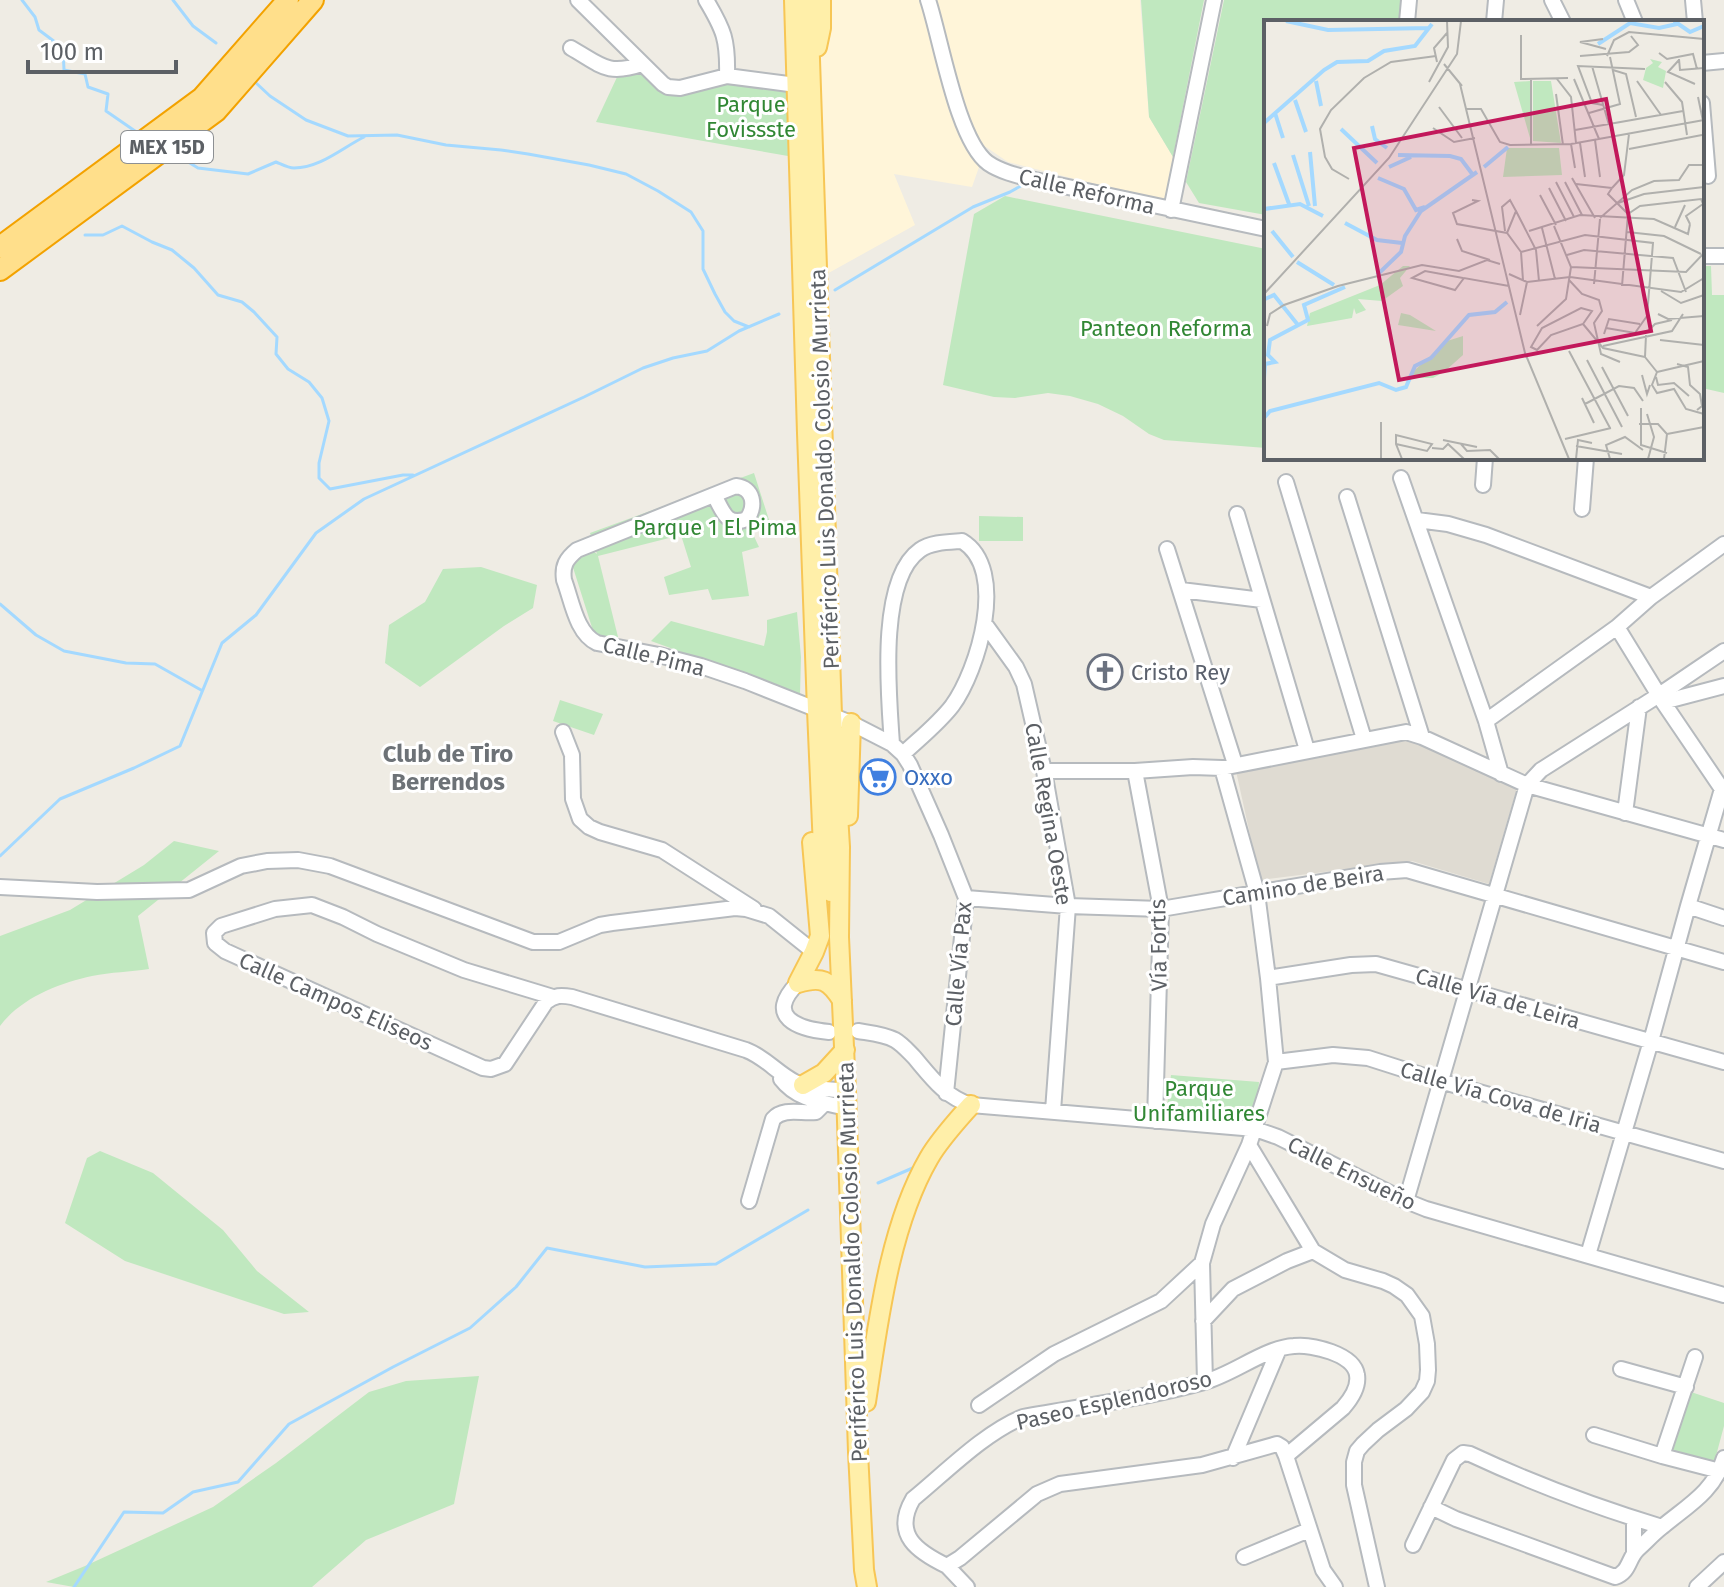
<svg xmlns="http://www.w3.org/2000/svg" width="1724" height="1587" viewBox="0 0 1724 1587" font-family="'Fira Sans',sans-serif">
  <rect width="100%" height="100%" fill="#efece4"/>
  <path fill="#fff5d9" d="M829,0H1140L1149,117L1173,157L1165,202L1008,162L986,147L972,187L894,174L915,225L825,275L815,81L830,19Z"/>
  <path fill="#dfdbd2" d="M1405,738L1517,788L1489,884L1412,861L1260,880L1236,771Z"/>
  <path fill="#c0e8bf" d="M1141,0H1204L1173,157L1149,117Z
    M1224,0H1401V22H1266V215L1199,203L1186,182Z
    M642,68L658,86L737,81L789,89L788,156L596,122L618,75Z
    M1005,196L1266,249V448L1164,440L1149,434L1123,416L1098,404L1070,396L1048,393L1015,398L994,397L943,385L974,214Z
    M1702,266H1711L1712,295H1724V393L1702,388Z
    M754,473L770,523L751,530L759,547L742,552L749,596L712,600L708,589L669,595L664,577L691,567L681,535L598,556L618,637H595L570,558L593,551L597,554L590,533Z
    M979,516L1023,517V541H979Z
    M481,567L537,585L533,608L504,626L420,687L385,663L389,625L425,602L443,569Z
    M797,612L801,657L800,695L651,641L671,621L764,646L767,632V620Z
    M560,700L603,714L594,735L553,721Z
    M174,841L219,851L138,916L149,969C130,972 111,972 92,976C59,983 21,998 0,1026V936L70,910L144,865Z
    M1171,1075L1259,1082L1255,1129L1165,1121Z
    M100,1151L153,1173L223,1230L257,1271L309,1312L284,1314L125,1261L65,1223L87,1158Z
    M479,1376L454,1504L366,1540L312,1587H74L46,1582L85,1566L213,1507L276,1463L369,1392L406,1381Z
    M1685,1390L1724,1403V1426L1713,1467L1665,1454Z"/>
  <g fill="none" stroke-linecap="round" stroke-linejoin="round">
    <path stroke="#a4d9ff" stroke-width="3" d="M22,0L35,17L39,30L63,48L64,70L85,74L88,87L108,94L106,111L135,131
      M173,0L193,26L216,43
      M255,82L270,96L306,120L348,136L397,135L446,145L501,150L528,154L589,165L626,174L658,191L691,212L703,231V269L715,294L725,312L734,321L749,327
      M175,154L198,168L248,174L276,162C281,164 288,168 294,168C320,168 342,148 364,137
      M85,235H103L122,226L152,242L172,250L194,268L218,295L242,302L254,312L277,337L276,354L288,369L309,382L322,398L329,421L319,463V478L330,489L403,475H413
      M835,290L973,207L1010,192L1026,183
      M0,604L36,635L64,651L126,663L155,664L201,690
      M0,856L60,799L134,768L180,746L222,643L256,615L316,533L364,499L584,397L643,368L673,358L707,351L739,331L779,314
      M878,1183L915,1167
      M74,1587L124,1512L163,1513L193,1492L238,1482L289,1424L393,1367L470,1328L516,1287L547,1248L645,1267L716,1264L808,1210"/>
    <defs>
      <path id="minor" d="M578,0L663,84L668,87L680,88L727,76L804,86
        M706,0C724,30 728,40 727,76
        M928,0C941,39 957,140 988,163C1001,172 1019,176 1035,180L1266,229
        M1552,0L1563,22
        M1626,0L1635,22
        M1693,0L1695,22
        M1407,22L1409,0
        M1494,22L1496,0
        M571,48C601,65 607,76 642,64
        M1702,63L1724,61
        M1702,103L1708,176
        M1171,210L1214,0
        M1702,256H1724
        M1401,478L1486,721L1501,774
        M1286,482L1364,739
        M1483,485L1485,458
        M714,495C723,511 726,527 747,519C756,506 754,488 736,486L577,550C566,559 562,566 564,580C572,601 576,633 597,643L659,655L701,666L745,681L851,723L892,744L903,754L910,765L941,835L966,898L946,1093
        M1347,497L1422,737
        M1582,509L1586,458
        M1237,514L1307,750
        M1417,520L1448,524L1486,535L1651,597
        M1167,549L1235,764
        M1181,590L1262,600
        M985,624L1016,667L1024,684L1044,771L1068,906L1053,1111
        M1663,702L1724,686
        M1486,721L1617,627
        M563,732L572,755L573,799L580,819L589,827L600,832L662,850L754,909
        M892,744C889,698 877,580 920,550C931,542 949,542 962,541C1009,569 978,671 952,706C938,724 920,738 903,754
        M1044,771H1135L1193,767L1222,768L1406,732L1422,737L1527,785L1724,840
        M1135,771L1161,909L1155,1121
        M1625,813L1639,707
        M0,887L97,892L189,890L241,866L267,861L298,860L330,866L533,942H559L600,925L612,923L735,908L746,909L769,916L814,952
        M966,898L1068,906L1161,909L1380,872L1407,870L1724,962
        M1688,906L1724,918
        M1268,978L1351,965L1376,964L1724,1062
        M798,983C764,1017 798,1029 829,1032
        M553,997L464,970L377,934L343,917L312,905L275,909L221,926L214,933L215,943L225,951L483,1068L491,1069L505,1064L546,1002C555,995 561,995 572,997L746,1050C765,1057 777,1073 795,1082C809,1089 830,1089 846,1091
        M858,1031C870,1033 884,1034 895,1040C902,1044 908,1051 914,1057C931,1077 945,1097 971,1105L1255,1129L1278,1137L1406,1201L1426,1209L1724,1295
        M1276,1062L1333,1055L1368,1058L1440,1081L1724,1161
        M781,1079C797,1100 822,1102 847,1108
        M1249,1145L1313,1251L1345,1270L1383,1281L1394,1286L1407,1295L1422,1316L1427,1344L1428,1370L1427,1381L1422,1392L1406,1409L1378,1430L1363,1444L1357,1451L1354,1462V1485L1377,1587
        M749,1201L773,1119C784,1107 802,1114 816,1112L825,1103
        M1406,1201L1527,785L1541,770L1659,695L1724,651
        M1588,1255L1651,1041L1688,906L1722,789L1663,702L1617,627L1651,597L1724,544
        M1202,1263L1205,1382
        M1203,1321L1233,1289L1287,1261L1313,1251
        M1621,1369L1686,1387
        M979,1405L1054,1354L1161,1301L1202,1263L1213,1224L1249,1145L1276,1062L1268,978L1257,893L1222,768
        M1594,1435L1662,1456L1720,1471
        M1286,1456L1343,1408C1351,1399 1359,1387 1357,1375C1354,1354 1312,1344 1294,1346C1264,1348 1234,1374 1204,1382C1147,1398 1082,1406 1023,1417C984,1433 946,1472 913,1499C892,1535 918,1552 947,1566L960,1558L1037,1494L1060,1484L1202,1465L1277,1444L1282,1447L1286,1456L1323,1570L1335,1587
        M1662,1456L1695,1357
        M1233,1458L1279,1349
        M1431,1507L1456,1519L1615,1577C1630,1572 1628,1558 1638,1549C1646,1542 1653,1534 1662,1527C1687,1506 1714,1492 1724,1458
        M1413,1545L1454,1460L1463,1453L1470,1454C1532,1483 1596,1507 1662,1527
        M1634,1553V1519
        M1244,1557L1309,1530
        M947,1566L967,1587
        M1697,1587L1724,1562"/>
      <path id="major" d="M794,0L807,433L817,710L823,848L831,892
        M808,0L832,715L840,847L839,937L846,1091L858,1452L864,1570L867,1587
        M817,47L821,28V0
        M848,816L851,723
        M798,983L814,952L820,936L812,842
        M798,983C822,976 829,980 842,1000
        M803,1085L824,1073L845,1050
        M866,1402C878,1324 889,1227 929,1158C940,1139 956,1122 971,1105"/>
      <path id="highway" d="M0,247L202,98L288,0
        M0,270L216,111L313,0"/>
    </defs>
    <use href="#minor" stroke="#b6babe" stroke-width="18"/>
    <use href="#major" stroke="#f7c655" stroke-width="22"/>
    <use href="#highway" stroke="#f3a200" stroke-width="24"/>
    <use href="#minor" stroke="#fff" stroke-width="14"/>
    <use href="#major" stroke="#ffefa9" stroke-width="18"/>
    <use href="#highway" stroke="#ffdf8b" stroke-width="20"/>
  </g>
  <defs>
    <symbol id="church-ring" viewBox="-11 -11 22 22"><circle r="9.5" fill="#fff" stroke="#6b7280" stroke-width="1.5"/><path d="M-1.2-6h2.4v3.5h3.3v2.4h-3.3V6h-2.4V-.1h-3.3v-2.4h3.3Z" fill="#6b7280"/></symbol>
    <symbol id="supermarket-ring" viewBox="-11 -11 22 22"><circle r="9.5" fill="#fff" stroke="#3f7fe0" stroke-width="1.5"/><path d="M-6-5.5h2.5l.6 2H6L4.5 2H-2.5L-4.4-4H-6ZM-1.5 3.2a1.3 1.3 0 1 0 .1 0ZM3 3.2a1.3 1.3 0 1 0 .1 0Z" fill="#3f7fe0"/></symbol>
  </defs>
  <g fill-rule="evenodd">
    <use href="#church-ring" x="1085" y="652" width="40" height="40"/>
    <use href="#supermarket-ring" x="858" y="757" width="40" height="40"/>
  </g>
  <g text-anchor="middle" stroke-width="6" stroke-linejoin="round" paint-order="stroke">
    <rect fill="#fff" stroke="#8d9093" stroke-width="2" x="121" y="131" width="92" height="32" rx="6"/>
    <g font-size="20" font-weight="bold" fill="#5c6065">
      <text x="167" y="154">MEX 15D</text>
    </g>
    <g font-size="22" fill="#318734" stroke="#fff">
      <text x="751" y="112">Parque<tspan x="751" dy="25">Fovissste</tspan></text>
      <text x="1166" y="336">Panteon Reforma</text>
      <text x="715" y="535">Parque 1 El Pima</text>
      <text x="1199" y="1096">Parque<tspan x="1199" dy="25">Unifamiliares</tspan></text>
    </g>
    <g font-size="22" fill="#5c6065" stroke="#fff">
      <text transform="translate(1087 191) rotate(13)" y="8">Calle Reforma</text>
      <text transform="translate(824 469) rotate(-92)" y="8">Periférico Luis Donaldo Colosio Murrieta</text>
      <text transform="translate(654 656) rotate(14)" y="8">Calle Pima</text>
      <text transform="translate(1049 814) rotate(80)" y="8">Calle Regina Oeste</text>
      <text transform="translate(1303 885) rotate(-9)" y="8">Camino de Beira</text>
      <text transform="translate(1158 945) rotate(-91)" y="8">Vía Fortis</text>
      <text transform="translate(958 964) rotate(-85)" y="8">Calle Vía Pax</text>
      <text transform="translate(1498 998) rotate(16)" y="8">Calle Vía de Leira</text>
      <text transform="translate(336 1001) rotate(24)" y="8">Calle Campos Eliseos</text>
      <text transform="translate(1501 1097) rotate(16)" y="8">Calle Vía Cova de Iria</text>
      <text transform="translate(1352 1173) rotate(26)" y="8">Calle Ensueño</text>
      <text transform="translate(852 1262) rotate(-92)" y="8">Periférico Luis Donaldo Colosio Murrieta</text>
      <text transform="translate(1114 1400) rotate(-13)" y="8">Paseo Esplendoroso</text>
    </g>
    <g font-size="22" fill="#5b616d" stroke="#fff" text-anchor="start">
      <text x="1131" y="680">Cristo Rey</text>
    </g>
    <g font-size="22" fill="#366cbe" stroke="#fff" text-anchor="start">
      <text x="904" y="785">Oxxo</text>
    </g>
    <g font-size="24" font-weight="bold" fill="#6d7277" stroke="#fff">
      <text x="448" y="762">Club de Tiro<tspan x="448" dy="28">Berrendos</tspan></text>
    </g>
  </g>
  <g transform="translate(1264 20)">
    <rect width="440" height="440" fill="#efece4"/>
    <path d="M386,39L398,42L394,47L402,51L399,68L379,60L382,48L389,43ZM266,61V118L250,62ZM269,61H287L297,123L269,121ZM243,128H295L298,155L239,157ZM139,246H146L136,258L139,266L118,281L94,279L102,290L92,294L90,288L88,298L43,306L46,293L116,265ZM137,293L146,295L172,311L134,305ZM199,316V335L180,352L169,358H142L183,321Z" fill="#c0e8bf"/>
    <path fill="none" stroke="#a4d9ff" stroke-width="4" d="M22,1L64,10L164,8M410,1L426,12L440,6M334,24L366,3L395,8L413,4M52,61L57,86M31,80L42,112M11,93L19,118M0,103L60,50L73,42L104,41L120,31L151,26L168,4M108,106L111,119L123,128M77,109L113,143M46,132L51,186M29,135L45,186M134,135L186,136L197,139L209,155M10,143L25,184M125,147L147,137M220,147L244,127M114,158L140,169L152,190L161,187M0,189L36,184L59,196M81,203L113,220L138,223M8,211L29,237M33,242L70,265M113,255L137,232L141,216L157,191L213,152M1,279L10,275L34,305M0,358L1,344L11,342L4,335L6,320L44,300L40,285L81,267M0,398L6,391L115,363L132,370L142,367L151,346L167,338L205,295L231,292L243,282"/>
    <path fill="none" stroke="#b0b0ad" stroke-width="2" d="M257,15V59L304,58M339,19L316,22L342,29M395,33L403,39L429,34L433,49M316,36L365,32L374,25L367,16M343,36L350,20L365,12L440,19M415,39L416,50L440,48M415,40L404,52L431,64M173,42L170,28L183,13M180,44L198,66M328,46L345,105M349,50L362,54L372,97M293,59L307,77L312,123M310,59L335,119M373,61L397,95M165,62L184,27L183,1M401,62L418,82L423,115M196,64L261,333L305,439M292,74L299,125M434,77L439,101M339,85L328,83L314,46L381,49M175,87L198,118M202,89H217L236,122L246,125L307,124L440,100M325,93L356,84L346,37M169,108L190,122L211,118M311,110L419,91M331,120L336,157M316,123L321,157M307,124L311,148M267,125V60M365,129L438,115M308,158L331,198M85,159L68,149L61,137L56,109L67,90L100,58L127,42L172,36M292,162L310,197M301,162L318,195M312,164L348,168M285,168L302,201M348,168L344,174L364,194L358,266M348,168L360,155L365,114M276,175L292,205M208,180L214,181L189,193L193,204L243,213L257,232L259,260M354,183L380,174L440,167M252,191L272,230L275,261M364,194L376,186L437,179L439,184L422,196L426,204M336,198L368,170L390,161L415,160L425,145H440M411,207L421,185M278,208L291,259M241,211L238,187L246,180L252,191L243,213M265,211L316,195L390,199L424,214L426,204M363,212L400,216L437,234M193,219L198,231L226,240M257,232L321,215L389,223L383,296L371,313L342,308M303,235L320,230L409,238L422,272M307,247L422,252L440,233M245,254L263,262L306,257L417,272L440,258M199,258L161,251L148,258L191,270L200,258L245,266M305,260L318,274L335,280L338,291L330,303L337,334L356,342M330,264L336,199M397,271L417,283L440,275M0,274L125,138L193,34L197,1M317,288L328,291L319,304L287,315L273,330L267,327L278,308ZM394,294L404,299L440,296M256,295L263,262M319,304L339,328L381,337M3,306L6,294L20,285L74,266L158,245L195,251L223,240L236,244M273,306L302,279L305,260L307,247L290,206M383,312L391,304L408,300M340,314L345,299L376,304M382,315L381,337L393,352M396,320L440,325M339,326L408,311L419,294M305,331L346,408M323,340L358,407M413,344L424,347L426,365L436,374L438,386L433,390M338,347L364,396M393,352L388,365L393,373L410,369L422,389L440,394M393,352L440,341M378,355L383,374L386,365M392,357L394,365L410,363L425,376M318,378L330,403M321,384L355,366L370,368L379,381M377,388V425L403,433M383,394L390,417L384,439M375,404H394L403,414L400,439M403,414L440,407M301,419L347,408M179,420L213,427M132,424L163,431L168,424L132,415V424L138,439M197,424L203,431L226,430L235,439M312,426L358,434M168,428L179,429L184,424L200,439M117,439V402M312,439L314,420L328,423M346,439L342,425L361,417L379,430"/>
    <path fill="#c2185b" fill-opacity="0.15" stroke="#c2185b" stroke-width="4" d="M342,79L387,311L135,360L90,128Z"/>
    <rect width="440" height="440" fill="none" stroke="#5c6065" stroke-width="4"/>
  </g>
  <path d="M28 60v12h148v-12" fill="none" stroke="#5c6065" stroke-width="4"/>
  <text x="40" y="60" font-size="24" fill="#5c6065" stroke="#ffffff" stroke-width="6" paint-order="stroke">100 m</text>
</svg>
